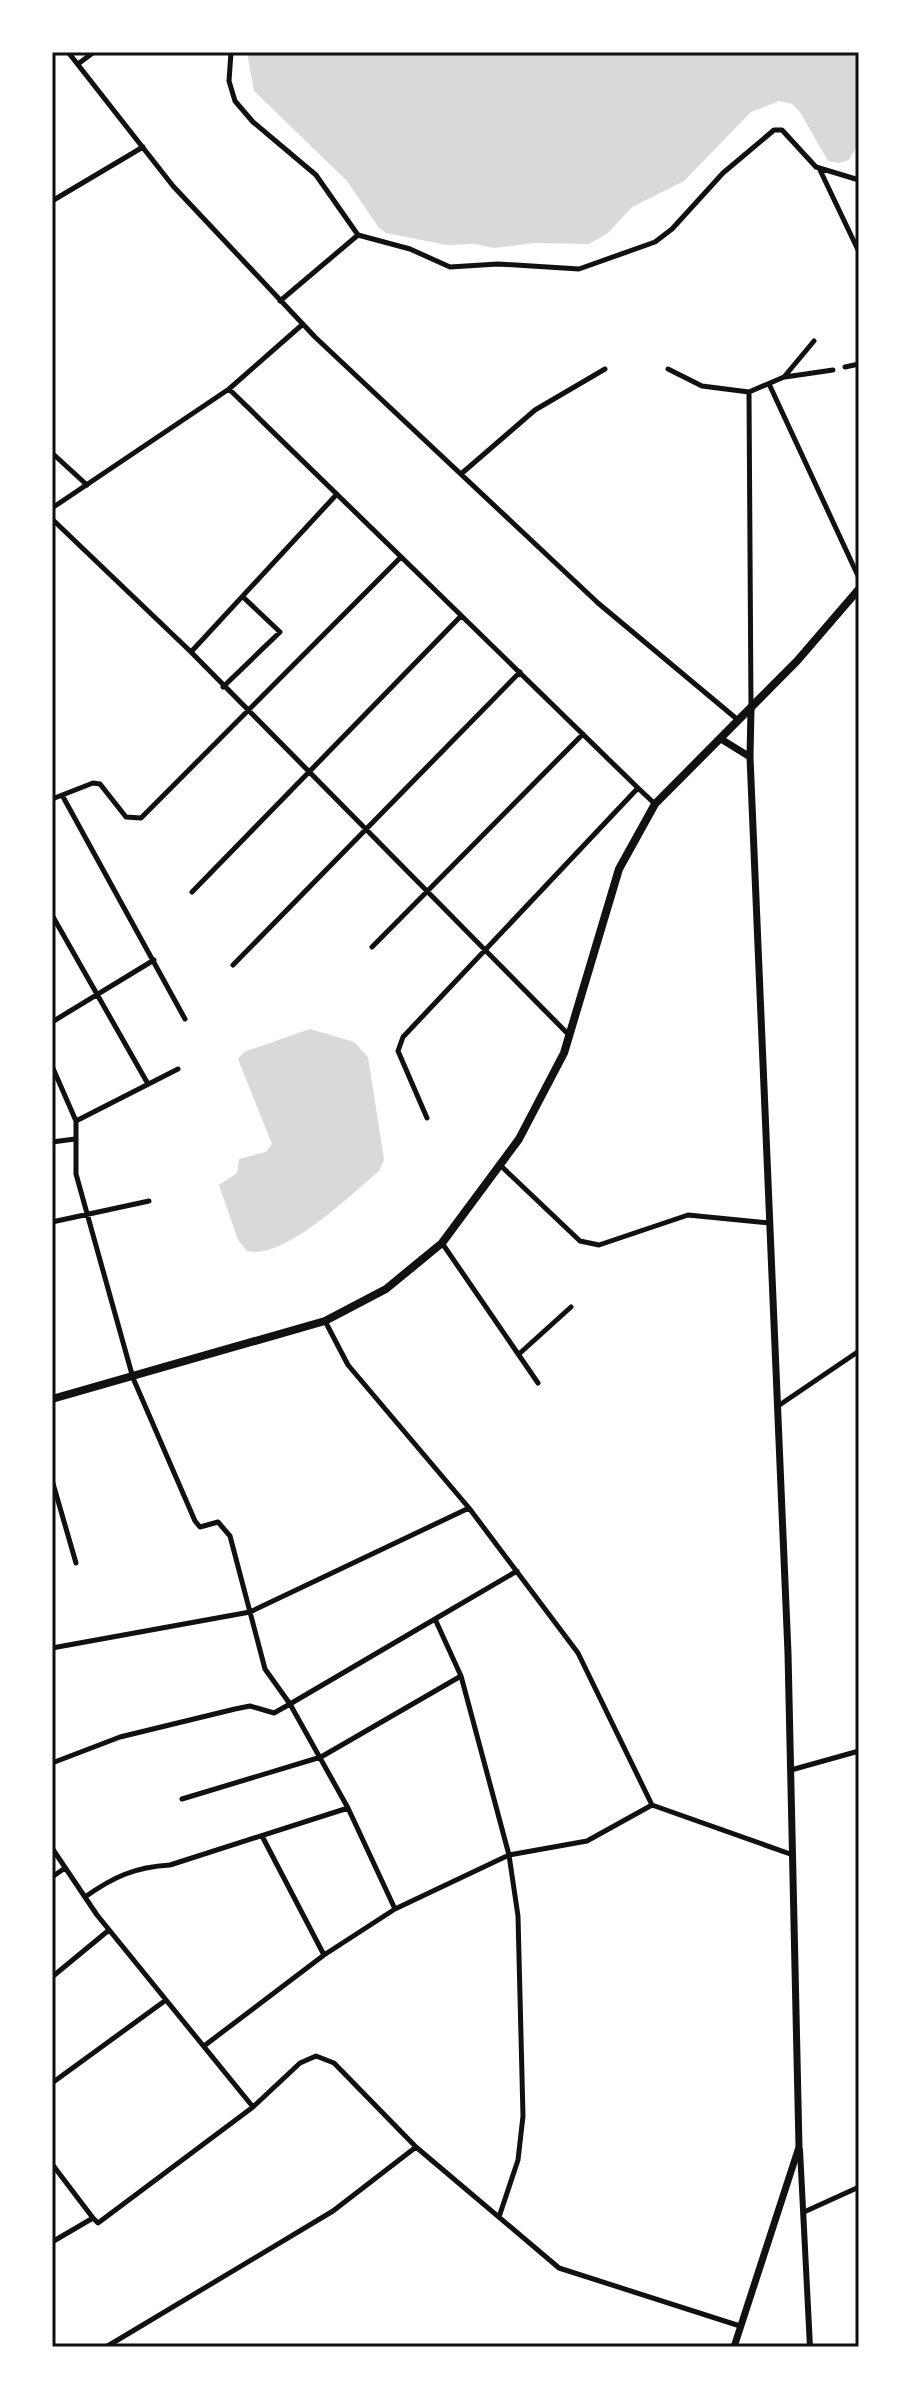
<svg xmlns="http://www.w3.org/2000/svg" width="911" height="2399" viewBox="0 0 911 2399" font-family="'Fira Sans Condensed',sans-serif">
  <rect width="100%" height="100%" fill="#fff"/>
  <path fill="#d9d9d9" d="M247,52H859V142L849,160L839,163L828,161L800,112L792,104L779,101L751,112L684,181L632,207L608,233L589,244L534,243L494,248L475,244L447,245L386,233L379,228L347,181L254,91Z
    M310,1029L354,1042L368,1057L384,1160L379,1171C350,1195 285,1260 247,1251L238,1240L219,1185L237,1173L239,1159L266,1152L272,1144L238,1059L244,1052Z"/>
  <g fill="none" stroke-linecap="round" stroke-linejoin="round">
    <path stroke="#111" stroke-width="5" d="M68,52L173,186L315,337L598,603L738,720
      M231,52L229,81L235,101L253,122L316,175L358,235L410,249L450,267L498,264L579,269L655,242L672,229L723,173L774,130H782L816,167L859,180
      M78,64L94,52
      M820,170L859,252
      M52,201L143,147
      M280,301L358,235
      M845,367L859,364
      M668,369L702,386L749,392
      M785,377L833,370
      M770,386L859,578
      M229,389L638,788
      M52,453L87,485
      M461,474L535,410L605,369
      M52,508L229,389L303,324
      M52,519L191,652L569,1035
      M191,652L337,494
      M223,687L280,632L243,597
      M751,708L749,392L784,377L814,341
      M62,795L185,1019
      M52,799L93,783L100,784L126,817L141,818L401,557
      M192,892L461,616
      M52,915L148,1084
      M372,947L583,734
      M233,965L520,672
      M52,1022L154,960
      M52,1066L76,1121V1174L133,1378L195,1521L200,1527L218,1522L230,1536L265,1669L290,1704L274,1713L250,1706L235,1709L120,1737L52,1763
      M427,1118L398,1051L403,1037L638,788L655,804
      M76,1121L178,1069
      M52,1142L75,1139
      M500,1165L580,1241L599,1245L688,1215L770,1223
      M52,1222L149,1201
      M442,1243L538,1383
      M325,1321L348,1365L469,1508L578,1653L652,1805L793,1855
      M519,1354L571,1307
      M778,1406L859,1351
      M52,1480L76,1563
      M435,1619L517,1571
      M52,1648L250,1612L469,1508
      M791,1770L859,1751
      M182,1799L321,1757L461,1676
      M262,1836L324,1955
      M52,1848L97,1915L253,2107
      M52,1877L65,1868
      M85,1897C113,1877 135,1867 170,1865L348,1808
      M395,1909L348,1808L290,1704L435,1619L461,1676L509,1855L518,1916L523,2116L518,2160L499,2217
      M52,1977L109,1930
      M204,2046L324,1955L395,1909L509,1855L587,1841L652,1805
      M52,2083L166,2000
      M52,2164L93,2218
      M804,2212L859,2187
      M52,2242L93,2218L98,2223L253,2107L300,2063L316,2056L334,2063L416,2147L559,2268L740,2326
      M106,2347L333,2211L416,2147"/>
    <path stroke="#111" stroke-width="6" d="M800,2150L810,2347"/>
    <path stroke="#111" stroke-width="7" d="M721,739L750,757
      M734,2347L799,2147L788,1653L750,757L751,709"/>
    <path stroke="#111" stroke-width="8" d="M52,1399L325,1321L386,1289L442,1243L519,1139L564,1053L619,869L655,804L797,661L859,589"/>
  </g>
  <rect width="911" height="2399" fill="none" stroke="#ffffff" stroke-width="108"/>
  <rect x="54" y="54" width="803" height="2291" fill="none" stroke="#111" stroke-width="3"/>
</svg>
